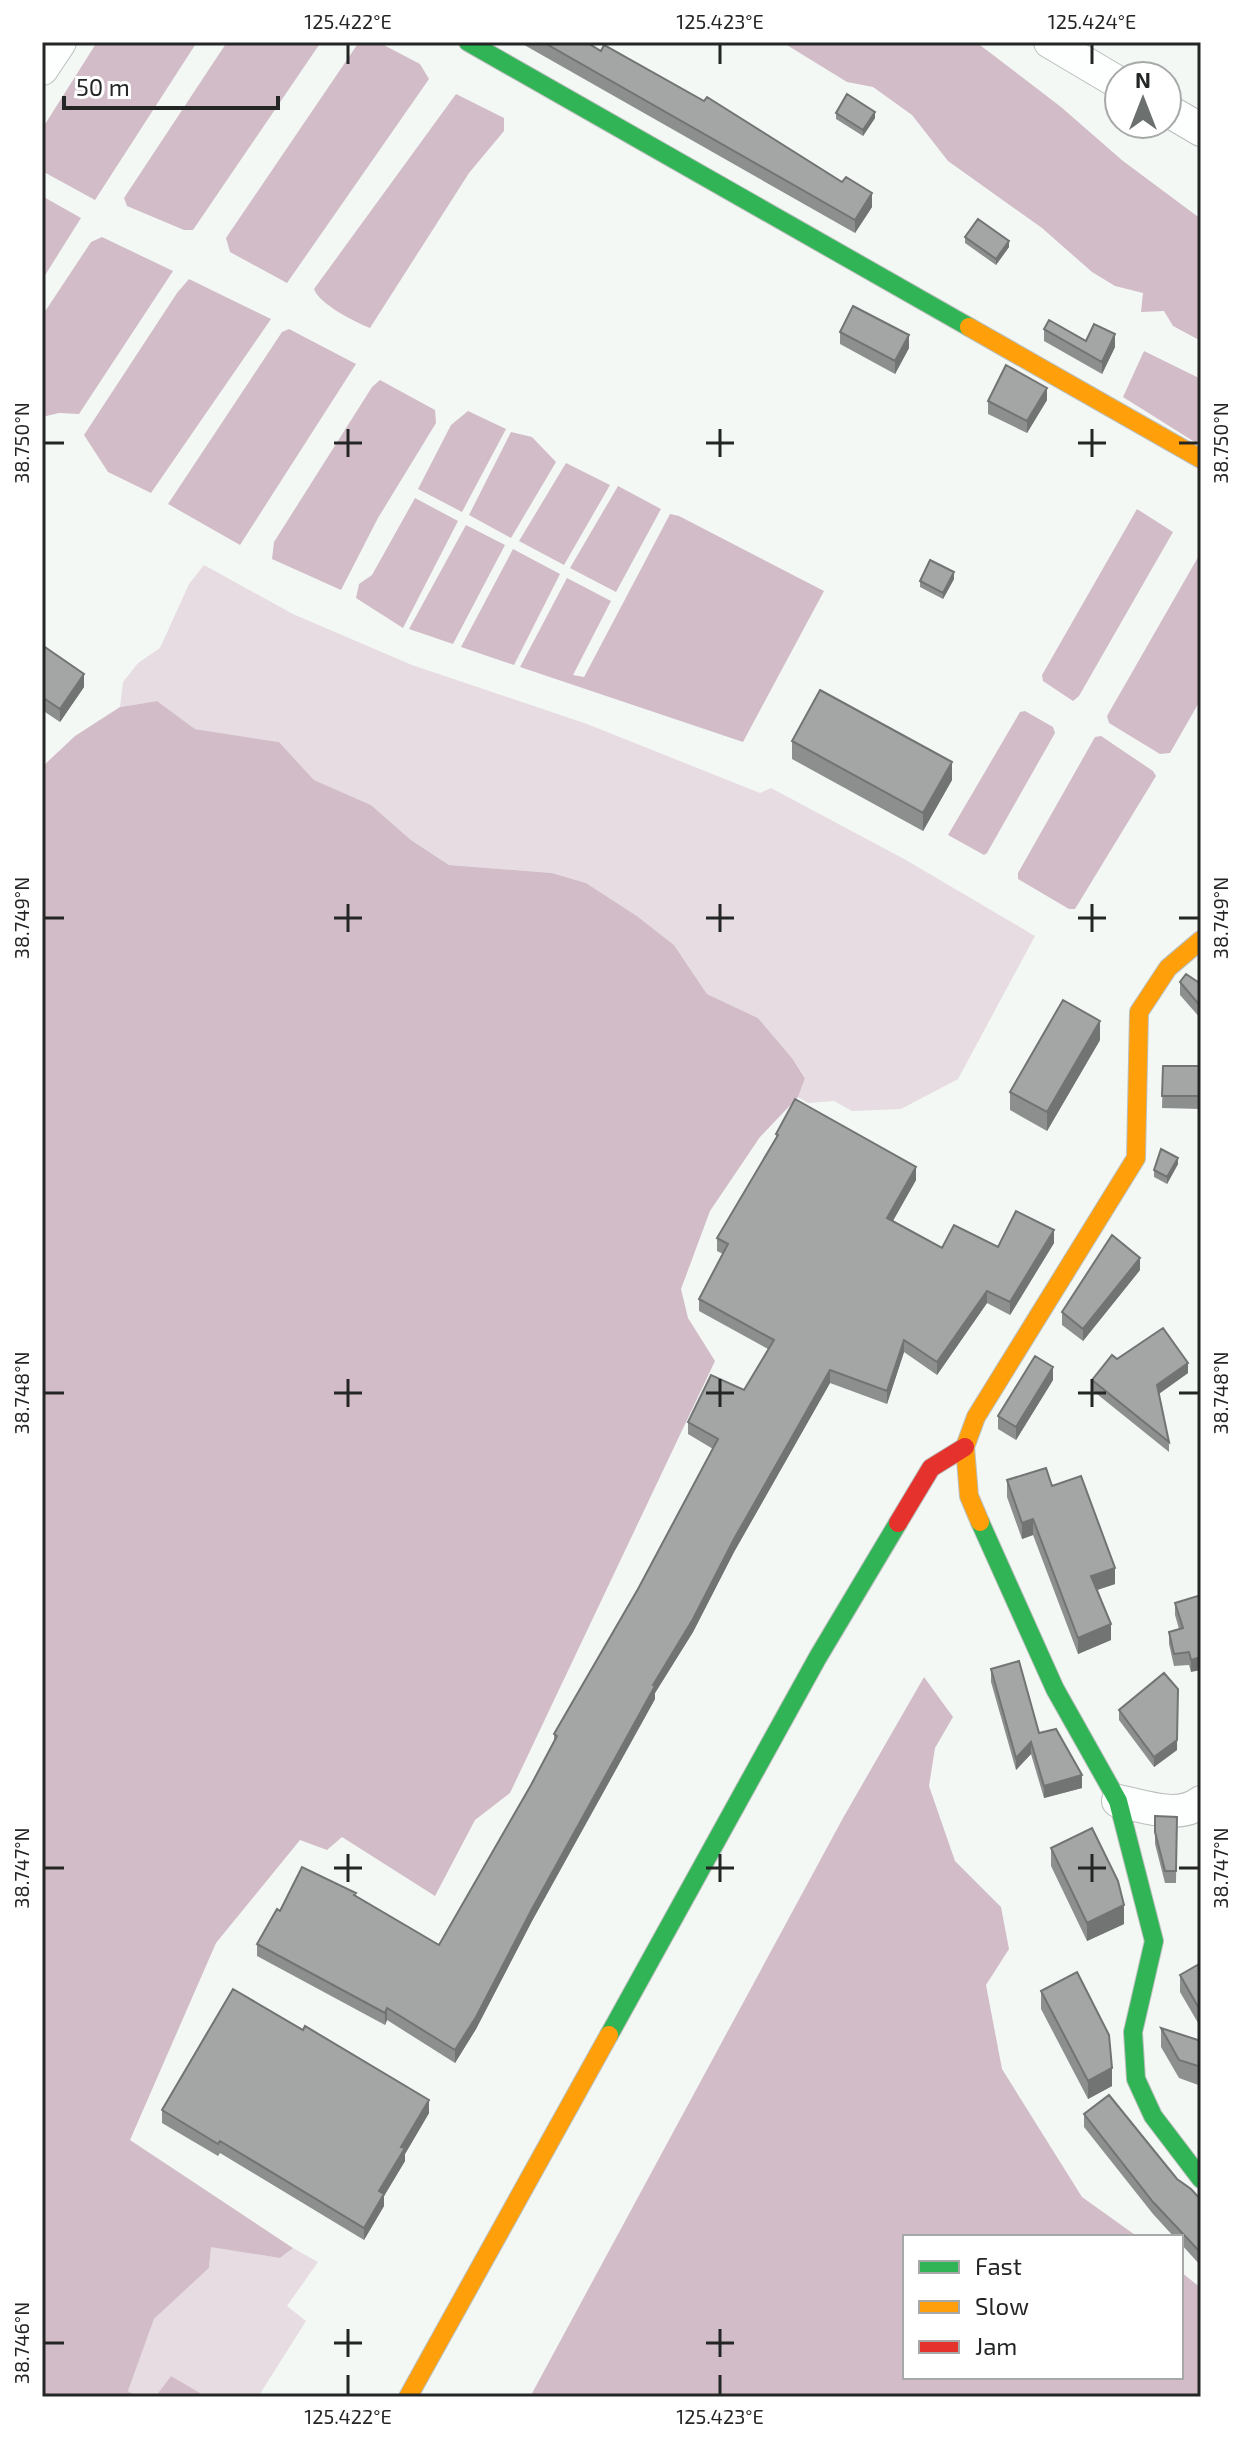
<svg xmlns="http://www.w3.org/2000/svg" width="1243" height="2439" viewBox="0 0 1243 2439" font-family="'Exo 2',sans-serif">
  <rect width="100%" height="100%" fill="#f3f8f5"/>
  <path fill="#e7dce1" d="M204,565L293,614L412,665L587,724L760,793L771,788L906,860L1035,936L958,1079L901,1109L852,1111L834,1101L808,1103L798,1097L805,1077L792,1058L758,1018L707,994L674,945L637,916L586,883L552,873L449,865L411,840L371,805L314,780L279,742L195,729L157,701L120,707L123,682L138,663L160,648L189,584Z
    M211,2246L280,2258L293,2248L318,2262L287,2306L306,2321L258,2397H207L171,2376L155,2397H138L128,2391L154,2319L209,2268Z"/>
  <path fill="#d2bcc8" d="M97,42H197L95,200L42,171V129Z
    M227,42H321L193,230H184L127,206L124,198Z
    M359,42H378L420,64L429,79L287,283L230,252L226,238Z
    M782,42H976L1061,107L1123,161L1201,219V341L1173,326L1164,311L1141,312L1143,293L1115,286L1092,272L1042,228L948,161L912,115L873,87L847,82Z
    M456,94L504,118V131L469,173L370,328C355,322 319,304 314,289Z
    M42,196L81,218L42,280Z
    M102,237L173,271L79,414L59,413L42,417V316L91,242Z
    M189,279L271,319L151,493L108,472L84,435L177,293Z
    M289,329L356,364L240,545L168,504L282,332Z
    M1144,351L1201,379V446L1123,397Z
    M380,380L435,410L436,423L378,518L341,590L272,559L274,542L372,387Z
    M468,411L506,429L462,512L418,489L451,425Z
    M511,432L532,437L556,462L511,538L469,515Z
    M566,463L610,485L564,565L519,541Z
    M618,486L661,509L616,592L570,568Z
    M415,498L458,521L403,628L356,598L359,584L372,575Z
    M1137,509L1173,532L1079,696L1073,701L1043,681L1042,675Z
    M670,514L679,516L824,591L743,742L520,667L567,578L611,601L573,675L584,677Z
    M466,525L505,545L453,644L409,629Z
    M513,549L560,574L514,665L461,647Z
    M1201,552V699L1170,753L1160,754L1109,723L1107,716Z
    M157,701L195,729L279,742L314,780L371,805L411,840L449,865L552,873L586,883L637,916L674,945L707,994L758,1018L792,1058L805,1078L798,1097L760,1137L710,1211L681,1289L688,1318L715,1361L510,1793L475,1820L435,1896L342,1837L327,1850L300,1840L216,1943L130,2140L293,2248L280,2258L211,2247L209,2268L154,2319L128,2391L138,2397H42V767L75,736L120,707Z
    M1025,711L1053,727L1055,733L987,853L984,855L948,835L1020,712Z
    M1101,736L1153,771L1156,776L1075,909H1069L1018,879V873L1095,737Z
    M924,1677L953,1717L935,1748L929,1786L955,1861L1001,1907L1009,1949L986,1985L1002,2069L1082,2197L1138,2237H905V2377H1181V2272L1201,2288V2397H530L843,1818Z
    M171,2376L207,2397H155Z"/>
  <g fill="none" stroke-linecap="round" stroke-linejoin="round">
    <defs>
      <path id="street" d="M1050,42L1119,83
        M42,69L60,42
        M1167,110L1201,130
        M1118,1801C1144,1806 1178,1820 1201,1802"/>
      <path id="fast" d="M468,42L969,327
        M980,1522L1055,1689L1118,1801L1154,1941L1133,2032L1136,2079L1153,2116L1201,2179
        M609,2035L818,1657L898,1523"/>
      <path id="slow" d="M969,327L1201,459
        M980,1522L969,1496L965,1447L976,1417L1136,1158L1139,1012L1168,968L1201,940
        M408,2397L609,2035"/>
      <path id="jam" d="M898,1523L931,1468L965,1447"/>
    </defs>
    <use href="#street" stroke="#babebc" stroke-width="34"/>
    <use href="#fast" stroke="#babebc" stroke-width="20"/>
    <use href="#slow" stroke="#babebc" stroke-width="20"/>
    <use href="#jam" stroke="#babebc" stroke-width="20"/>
    <use href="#street" stroke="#fdfefe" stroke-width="32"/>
    <use href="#fast" stroke="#30b455" stroke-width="18"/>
    <use href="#slow" stroke="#ff9f0a" stroke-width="18"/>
    <use href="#jam" stroke="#e5322d" stroke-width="18"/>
  </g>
  <path fill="#8c8f8e" d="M519,42H586L872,207L855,233Z
    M836,113L875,118L863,136L836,119Z
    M965,237L1009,247L996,265L965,243Z
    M1044,329L1086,341L1115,347L1102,374L1044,341Z
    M840,332L909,348L895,374L840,344Z
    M1047,400L1027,433L988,414V401Z
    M954,579L943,599L920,587V581Z
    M42,645L84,687L60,722L42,710Z
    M792,741L952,780L923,831L792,759Z
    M1180,982L1201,984V1019L1180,995Z
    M1100,1040L1047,1131L1010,1110V1092Z
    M1163,1066H1201V1109L1162,1108Z
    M776,1134L916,1180L893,1221L942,1248L998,1247L1054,1243L1010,1315L987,1303L937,1375L904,1352L887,1404L830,1383L734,1552L693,1632L655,1693V1699L532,1921L476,2029L455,2063L387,2020L385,2025L257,1956V1944L280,1911L356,1896L439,1945L531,1785L554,1741V1734L638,1589L713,1449L688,1434V1422L744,1390L768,1349L699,1311V1299L723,1254L717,1251V1238L776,1138Z
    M1178,1164L1167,1184L1154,1177V1170Z
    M1140,1270L1083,1341L1062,1325V1312Z
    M1117,1359L1188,1373L1159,1394L1169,1442V1452L1092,1390V1380Z
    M1053,1380L1016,1440L998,1429V1416Z
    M1007,1480L1052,1486L1115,1584L1097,1590L1111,1640L1078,1654L1033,1535L1022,1539L1007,1497Z
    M1201,1595L1191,1672L1189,1665L1174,1666L1169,1644V1632L1179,1629L1175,1615V1603Z
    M991,1669L1039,1733L1082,1788L1044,1798L1031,1754L1016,1770L991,1682Z
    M1178,1689L1177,1750L1154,1767L1119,1720V1710Z
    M1155,1816L1177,1817L1176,1883H1165L1155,1844Z
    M1051,1848L1124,1924L1087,1941L1051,1866Z
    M1201,1963V2028L1180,1992V1975Z
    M1041,1991L1112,2086L1088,2099L1041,2009Z
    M1161,2028L1201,2041V2086L1179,2078L1161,2047Z
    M162,2110L429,2113L405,2154V2161L384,2196V2206L364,2240L220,2153L218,2156L162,2123Z
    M1084,2114L1177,2179L1201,2200V2266L1181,2244V2237H1174L1153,2214L1084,2127Z"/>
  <path fill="#727474" d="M875,112V118L863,136V130Z
    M872,193V207L855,233V220Z
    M1009,241V247L996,265V259Z
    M1115,334V347L1102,374V362Z
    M909,335V348L895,374V361Z
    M1047,388V400L1027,433V421Z
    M954,572V579L943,599V593Z
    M84,674V687L60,722V709Z
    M952,762V780L923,831V813Z
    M1100,1021V1040L1047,1131V1112Z
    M1178,1158V1164L1167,1184V1177Z
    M916,1167V1180L887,1231V1218Z
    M1054,1230V1243L1010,1315V1302Z
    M1140,1258V1270L1083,1341V1329Z
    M987,1291V1303L937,1375V1362Z
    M904,1340V1352L887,1404V1391Z
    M1188,1363V1373L1157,1395V1385Z
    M1053,1367V1380L1016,1440V1427Z
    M830,1370V1383L734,1552L693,1632L655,1693V1699L532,1921L476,2029L455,2063V2050L653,1685Z
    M1033,1519V1535L1022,1539V1523Z
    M1115,1568V1584L1091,1592V1576Z
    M1111,1624V1640L1078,1654V1638Z
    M1201,1657V1670L1191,1672V1660Z
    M1177,1740V1750L1154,1767V1757Z
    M1031,1742V1754L1016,1770V1758Z
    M1082,1775V1788L1044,1798V1786Z
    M1124,1905V1924L1087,1941V1923Z
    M387,2008V2020L385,2025V2013Z
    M1112,2068V2086L1088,2099V2081Z
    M429,2100V2113L405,2154V2161L384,2196V2206L364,2240V2228L379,2191L401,2147Z"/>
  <path fill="#a3a6a5" stroke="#727474" stroke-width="2" d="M543,42H586L601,51L604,45L704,101L707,97L842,182L846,177L872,193L855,220Z
    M847,94L875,112L863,130L836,113Z
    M978,219L1009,241L996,259L965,237Z
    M853,306L909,335L895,361L840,332Z
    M1049,320L1086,341L1094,324L1115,334L1102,362L1044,329Z
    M1006,365L1047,388L1027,421L988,401Z
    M930,560L954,572L943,593L920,581Z
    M42,645L84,674L60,709L42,697Z
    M820,690L952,762L923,813L792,741Z
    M1186,974L1201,984V1007L1180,982Z
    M1063,1000L1100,1021L1047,1112L1010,1092Z
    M1163,1066H1201V1096H1162Z
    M795,1099L916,1167L887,1218L942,1248L954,1225L998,1247L1016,1211L1054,1230L1010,1302L987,1291L937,1362L904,1340L887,1391L830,1370L734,1539L693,1619L653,1685L655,1686L532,1909L476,2017L455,2050L387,2008L385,2013L257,1944L277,1909L280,1911L302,1867L356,1893L354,1895L439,1945L531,1785L557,1736L554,1734L638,1589L718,1439L688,1422L711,1375L744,1390L774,1340L699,1299L728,1244L717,1238L778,1135L776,1134Z
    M1161,1149L1178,1158L1167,1177L1154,1170Z
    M1112,1235L1140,1258L1083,1329L1062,1312Z
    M1163,1328L1188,1363L1157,1385L1169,1442L1092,1380L1112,1355L1117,1359Z
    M1035,1356L1053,1367L1016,1427L998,1416Z
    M1046,1468L1052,1486L1081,1476L1115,1568L1091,1576L1111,1624L1078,1638L1033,1519L1022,1523L1007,1480Z
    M1201,1595V1657L1191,1660L1189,1652L1174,1654L1169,1632L1183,1628L1175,1603Z
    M1019,1661L1039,1733L1056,1729L1082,1775L1044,1786L1031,1742L1016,1758L991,1669Z
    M1164,1673L1178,1689L1177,1740L1154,1757L1119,1710Z
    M1155,1816L1177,1817L1176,1871H1165L1155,1832Z
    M1092,1828L1118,1881L1124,1905L1087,1923L1051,1848Z
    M1201,1963V2012L1180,1975Z
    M1077,1972L1109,2035L1112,2068L1088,2081L1041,1991Z
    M233,1989L303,2030L305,2026L429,2100L401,2147L405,2148L379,2191L384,2194L364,2228L220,2141L218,2144L162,2110Z
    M1161,2028L1201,2041V2067L1179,2060Z
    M1109,2095L1177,2179L1191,2189L1201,2200V2253L1153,2202L1084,2114Z"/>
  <path fill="none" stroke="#242625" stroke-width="3" d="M348,44V64M720,44V64M1092,44V64M348,429V457M720,429V457M1092,429V457M44,443H64M334,443H362M706,443H734M1078,443H1106M1179,443H1199M348,904V932M720,904V932M1092,904V932M44,918H64M334,918H362M706,918H734M1078,918H1106M1179,918H1199M348,1379V1407M720,1379V1407M1092,1379V1407M44,1393H64M334,1393H362M706,1393H734M1078,1393H1106M1179,1393H1199M348,1854V1882M720,1854V1882M1092,1854V1882M44,1868H64M334,1868H362M706,1868H734M1078,1868H1106M1179,1868H1199M348,2329V2357M720,2329V2357M44,2343H64M334,2343H362M706,2343H734M348,2375V2395M720,2375V2395"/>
  <rect width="1243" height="2439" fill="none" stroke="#ffffff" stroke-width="88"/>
  <rect x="903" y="2235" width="280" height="144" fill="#ffffff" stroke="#a7a8a8" stroke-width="2"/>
  <rect x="919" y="2261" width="40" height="12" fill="#30b455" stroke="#a7a8a8" stroke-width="2"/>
  <text x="975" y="2275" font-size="24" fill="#242625">Fast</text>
  <rect x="919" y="2301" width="40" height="12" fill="#ff9f0a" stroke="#a7a8a8" stroke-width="2"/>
  <text x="975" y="2315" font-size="24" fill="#242625">Slow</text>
  <rect x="919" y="2341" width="40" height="12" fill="#e5322d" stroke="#a7a8a8" stroke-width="2"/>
  <text x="975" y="2355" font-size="24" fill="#242625">Jam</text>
  <g transform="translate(1143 100)"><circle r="38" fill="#ffffff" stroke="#a7a8a8" stroke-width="2"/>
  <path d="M0-6L14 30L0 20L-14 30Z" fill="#6c706e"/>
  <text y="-12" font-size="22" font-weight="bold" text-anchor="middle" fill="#242625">N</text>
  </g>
  <path d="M64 96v12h214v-12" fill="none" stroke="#242625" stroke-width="4"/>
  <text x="76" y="96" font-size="24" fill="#242625" stroke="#ffffff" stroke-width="6" paint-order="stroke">50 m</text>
  <rect x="44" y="44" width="1155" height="2351" fill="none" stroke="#242625" stroke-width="3"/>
  <g font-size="20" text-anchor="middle" fill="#242625">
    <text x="348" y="29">125.422°E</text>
    <text x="720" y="29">125.423°E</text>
    <text x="1092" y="29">125.424°E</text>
    <text transform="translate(22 443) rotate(-90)" y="7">38.750°N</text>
    <text transform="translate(1221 443) rotate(-90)" y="7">38.750°N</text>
    <text transform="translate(22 918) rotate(-90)" y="7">38.749°N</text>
    <text transform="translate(1221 918) rotate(-90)" y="7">38.749°N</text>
    <text transform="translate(22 1393) rotate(-90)" y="7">38.748°N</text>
    <text transform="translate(1221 1393) rotate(-90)" y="7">38.748°N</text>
    <text transform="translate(22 1868) rotate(-90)" y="7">38.747°N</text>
    <text transform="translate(1221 1868) rotate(-90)" y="7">38.747°N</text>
    <text transform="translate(22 2343) rotate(-90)" y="7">38.746°N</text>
    <text x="348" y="2424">125.422°E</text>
    <text x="720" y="2424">125.423°E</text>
  </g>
</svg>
